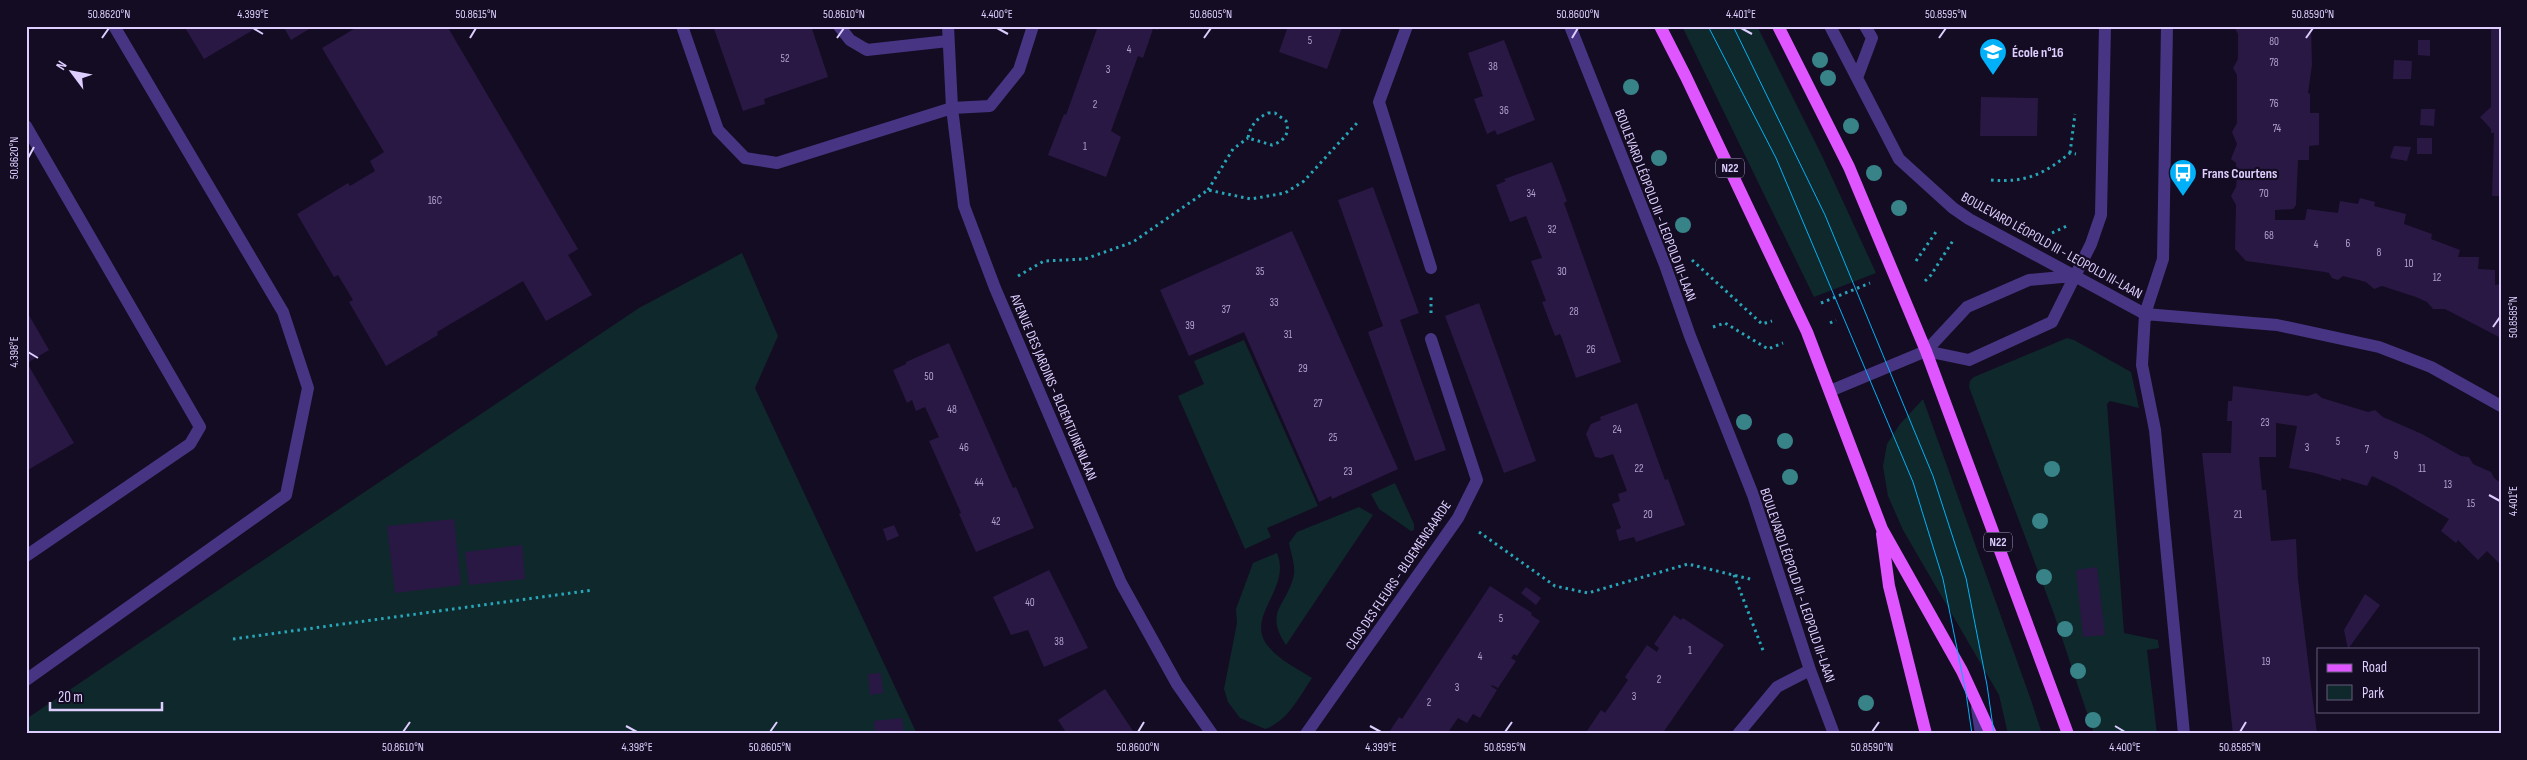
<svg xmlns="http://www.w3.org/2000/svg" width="2527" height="760" viewBox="0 0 2527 760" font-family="'Sofia Sans Condensed',sans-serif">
  <rect width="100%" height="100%" fill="#140c22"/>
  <path fill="#0f282c" d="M1682,26H1757L1823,158L1876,273L1814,297Z
    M742,253L778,336L755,388L917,734H26V719L639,308Z
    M2067,338L2074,340L2131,372L2139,408L2110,401L2107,404L2124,633L2158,640L2159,648L2147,650L2157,734H2094L2054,614L1969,387L1970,381L1974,377Z
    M1244,340L1318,506L1267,528L1271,537L1245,549L1178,396L1204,384L1194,361Z
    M1923,399L2031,700L2042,734H2008L1999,695L1903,530L1888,496L1883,466L1887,444L1900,424Z
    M1395,483L1414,524V530L1411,531L1379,509L1371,494Z
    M1359,507L1373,515L1286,645C1263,610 1288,606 1294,574C1295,564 1291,553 1289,543L1297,532Z
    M1277,553C1292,589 1244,616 1268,646C1279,660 1297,668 1312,678C1299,697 1288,721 1265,729L1240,718L1228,702L1224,689L1237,623L1236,609L1253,563Z"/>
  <path fill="#291844" d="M184,26H260L204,59Z
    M283,26H314L291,40Z
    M359,26H447L578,249L568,255L592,295L546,321L523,281L437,332L438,335L386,366L349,302L353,300L338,275L334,277L297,214L348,183L350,186L375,171L370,161L384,152L322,48Z
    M713,26H811L828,77L764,99L765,104L743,111Z
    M1098,26H1160L1158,30L1153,29L1143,58L1138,56L1124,95L1111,131L1121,137L1106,177L1048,155L1064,114L1066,115Z
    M1288,26L1342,28L1327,69L1279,52Z
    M2234,26H2311L2312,65L2308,93L2310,94V113H2319V145L2309,146V160H2298L2296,205L2293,209L2275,210V220H2305L2307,209L2338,213L2340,201L2358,204L2360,198L2375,202L2374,206L2406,214L2404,224L2432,234L2431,239L2460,250L2458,257H2479L2478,269L2495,270V285L2501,284V338L2445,309H2433L2427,302L2416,297L2382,286L2374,289L2366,282L2343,276L2338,280L2332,278L2329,273L2325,272L2246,261L2235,249L2236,205L2231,196L2236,187L2237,177L2236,163L2231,159L2237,144L2232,132L2237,123V75L2233,68L2238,59V34Z
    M2491,26H2501V196H2492L2494,133H2491V129L2480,117L2491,107Z
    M1504,40L1535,120L1497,135L1495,130L1487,134L1474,99L1483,96L1468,53Z
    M2418,40H2430V56L2418,55Z
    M2394,60L2412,61L2411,79H2393Z
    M1981,97L2038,98L2037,136H1980Z
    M2421,109H2435L2434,126L2420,125Z
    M2417,138H2432V154H2417Z
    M2394,146L2411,147L2407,161L2390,158Z
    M1552,162L1567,201L1564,203L1621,362L1576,378L1561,336L1560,334L1555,336L1542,302L1546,301L1531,261L1542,258L1526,216L1510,222L1496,185L1506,181L1504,179Z
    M1373,187L1419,313L1400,320L1446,450L1415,461L1368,332L1383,326L1338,200Z
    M1292,231L1398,469L1332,499L1331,496L1319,502L1244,332L1189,356L1160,290Z
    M1479,303L1536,461L1504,473L1445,316Z
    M26,310L49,350L27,363L74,443L26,471Z
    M949,343L1013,488L1016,487L1034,528L976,552L959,514L961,513L929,441L939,437L925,407L916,411L912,400L907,403L893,370L906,364V362Z
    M2233,386L2308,396L2316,393L2322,398L2368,412L2375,410L2383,417L2422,434L2461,456L2469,457L2473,464L2491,472L2494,478L2501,483V565L2487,551L2478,560L2458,540L2456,543L2441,531L2449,519L2395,487L2372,476L2367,486L2341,478V481L2315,473L2289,468L2297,426L2276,423V457H2259L2262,490H2266L2271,541L2296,539L2298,580L2317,734H2233L2202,453H2231L2232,421H2227L2228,401H2232Z
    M1637,403L1665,480L1668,479L1685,525L1636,542L1634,537L1619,541L1616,530L1621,528L1612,504L1620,501L1618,494L1627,491L1613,454L1601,458L1595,457L1586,434L1591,424L1601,420L1600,417Z
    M454,519L461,585L395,593L387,526Z
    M894,525L899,536L887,541L883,529Z
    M522,545L525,579L469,585L465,552Z
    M2097,567L2105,635L2083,637L2076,570Z
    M1049,570L1088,648L1044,667L1028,630L1011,635L993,597Z
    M1490,586L1532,613L1531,615L1540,621L1517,656L1514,654L1511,658L1516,661L1498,688L1492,685L1491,686L1497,690L1480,718L1473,714L1467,723L1458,718L1447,734H1388L1399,717L1402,719Z
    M1526,587L1541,598L1536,605L1521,593Z
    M2365,594L2380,605L2348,649L2344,630Z
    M1674,615L1681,620L1683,618L1724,645L1662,734H1585L1601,710L1605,713L1628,680L1625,677L1647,645L1657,652L1659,648L1654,644Z
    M881,673L883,693L870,695L868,674Z
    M1105,689L1135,734H1067L1058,720Z
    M902,718L904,734H875L874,721Z"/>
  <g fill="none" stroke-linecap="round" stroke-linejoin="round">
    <path stroke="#28a6b8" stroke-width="3" stroke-dasharray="2.5 4" stroke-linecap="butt" d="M1268,113H1275L1286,121C1290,133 1285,141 1272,145L1248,138C1250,126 1257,118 1268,113Z
      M2070,153L2075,114
      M1991,180C2026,183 2044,174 2070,153L2076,154
      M1208,190L1233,149L1248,138
      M2052,233L2069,225
      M1692,260L1762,324L1772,321
      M1916,261L1938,229
      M1018,276L1044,261L1085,259L1133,242L1208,190L1251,199L1285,193L1304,181L1357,123
      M1925,281L1931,275L1954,239
      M1821,303L1870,283
      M1431,313V294
      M1830,323L1836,320
      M1713,327L1725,323L1768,349L1783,343
      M1479,532L1555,586L1588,593L1688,564L1754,580
      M1734,575L1764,653
      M233,639L593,590"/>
    <path stroke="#473583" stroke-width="12" d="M682,26L718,130L745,158L777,163L952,108L990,106L1019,70L1033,26
      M839,26L850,40L867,50L948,41
      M948,26L952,108L964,206L995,288L1121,583L1177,684L1212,734
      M1407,26L1379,102L1431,268
      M1570,26L1665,265L1690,336L1753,495L1810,670L1834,734
      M1830,26L1899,159L1953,208L1969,219L2145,314L2277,325L2379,347L2431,367L2501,406
      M2167,26L2163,259L2145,314L2142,365L2155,430L2184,734
      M1857,78L1872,38L1865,26
      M26,126L200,427L190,444L26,556
      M1926,351L1969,360L2052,322L2091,244L2101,215L2105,26
      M1830,391L1926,351L1967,307L2029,280L2073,276
      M26,680L286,495L308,388L283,312L114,26
      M1977,708L1981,734
      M1306,734L1458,518L1477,480L1431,339
      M1738,734L1777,687L1810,670"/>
    <path stroke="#df55ff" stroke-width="12" d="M1660,26L1686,77L1807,332L1882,529L1962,671L1991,734
      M1778,26L1849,167L1926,351L2068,734
      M1882,534L1889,586L1926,734"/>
    <path stroke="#00b1f9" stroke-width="1" d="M1708,26L1776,158L1913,482L1943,579L1966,693L1972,734
      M1733,26L1825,215L1933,476L1966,578L1987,685L1994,734"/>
  </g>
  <g fill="#378388">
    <circle cx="1820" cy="60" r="8"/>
    <circle cx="1828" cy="78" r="8"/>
    <circle cx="1631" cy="87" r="8"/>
    <circle cx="1851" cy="126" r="8"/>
    <circle cx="1659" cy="158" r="8"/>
    <circle cx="1874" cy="173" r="8"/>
    <circle cx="1899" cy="208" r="8"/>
    <circle cx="1683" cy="225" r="8"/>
    <circle cx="1744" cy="422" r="8"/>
    <circle cx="1785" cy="441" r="8"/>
    <circle cx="2052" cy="469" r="8"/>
    <circle cx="1790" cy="477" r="8"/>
    <circle cx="2040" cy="521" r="8"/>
    <circle cx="2044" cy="577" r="8"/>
    <circle cx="2065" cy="629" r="8"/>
    <circle cx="2078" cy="671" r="8"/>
    <circle cx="1866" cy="703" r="8"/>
    <circle cx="2093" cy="720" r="8"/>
  </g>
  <path fill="none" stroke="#ddceff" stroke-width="2" d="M253,28L263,34M997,28L1008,34M1741,28L1752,34M102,38L109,28M470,38L476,28M837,38L844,28M1204,38L1211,28M1572,38L1578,28M1939,38L1946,28M2306,38L2313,28M28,158L34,147M2493,327L2500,317M28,352L38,358M2489,495L2500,501M626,726L637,732M1370,726L1381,732M2115,726L2125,732M403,732L410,722M770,732L777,722M1138,732L1144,722M1505,732L1512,722M1872,732L1879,722M2240,732L2246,722"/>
  <defs>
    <symbol id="school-pin" viewBox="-11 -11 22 30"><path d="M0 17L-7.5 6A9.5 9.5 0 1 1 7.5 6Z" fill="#00b1f9" stroke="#140c22"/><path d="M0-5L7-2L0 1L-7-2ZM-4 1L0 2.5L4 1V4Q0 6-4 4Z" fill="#fff"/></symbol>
    <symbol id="bus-pin" viewBox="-11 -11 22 30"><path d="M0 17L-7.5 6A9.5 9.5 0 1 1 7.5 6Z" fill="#00b1f9" stroke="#140c22"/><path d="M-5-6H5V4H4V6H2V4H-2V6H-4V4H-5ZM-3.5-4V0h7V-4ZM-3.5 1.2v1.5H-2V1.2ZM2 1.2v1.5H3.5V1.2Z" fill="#fff"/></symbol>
  </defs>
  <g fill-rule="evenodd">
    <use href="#school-pin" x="1977" y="36" width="32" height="43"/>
    <use href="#bus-pin" x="2167" y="157" width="32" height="43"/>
  </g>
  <g text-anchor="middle" stroke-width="4.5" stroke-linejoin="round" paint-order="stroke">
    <g font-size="11" fill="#b0a0d0">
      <text x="1310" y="44">5</text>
      <text x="2274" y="45">80</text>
      <text x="1129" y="53">4</text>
      <text x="785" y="62">52</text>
      <text x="2274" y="66">78</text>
      <text x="1493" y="70">38</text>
      <text x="1108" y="73">3</text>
      <text x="2274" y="107">76</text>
      <text x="1095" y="108">2</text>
      <text x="1504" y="114">36</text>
      <text x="2277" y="132">74</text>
      <text x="1085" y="150">1</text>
      <text x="1531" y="197">34</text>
      <text x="2264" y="197">70</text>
      <text x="435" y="204">16C</text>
      <text x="1552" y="233">32</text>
      <text x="2269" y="239">68</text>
      <text x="2348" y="247">6</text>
      <text x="2316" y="248">4</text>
      <text x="2379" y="256">8</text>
      <text x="2409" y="267">10</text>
      <text x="1260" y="275">35</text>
      <text x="1562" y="275">30</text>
      <text x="2437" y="281">12</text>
      <text x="1274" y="306">33</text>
      <text x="1226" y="313">37</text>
      <text x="1574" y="315">28</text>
      <text x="1190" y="329">39</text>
      <text x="1288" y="338">31</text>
      <text x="1591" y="353">26</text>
      <text x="1303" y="372">29</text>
      <text x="929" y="380">50</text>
      <text x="1318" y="407">27</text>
      <text x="952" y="413">48</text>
      <text x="2265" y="426">23</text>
      <text x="1617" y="433">24</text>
      <text x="1333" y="441">25</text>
      <text x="2338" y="445">5</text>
      <text x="964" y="451">46</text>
      <text x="2307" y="451">3</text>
      <text x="2367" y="453">7</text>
      <text x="2396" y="459">9</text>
      <text x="1639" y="472">22</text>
      <text x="2422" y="472">11</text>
      <text x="1348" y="475">23</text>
      <text x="979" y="486">44</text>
      <text x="2448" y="488">13</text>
      <text x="2471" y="507">15</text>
      <text x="1648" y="518">20</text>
      <text x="2238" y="518">21</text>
      <text x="996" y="525">42</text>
      <text x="1030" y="606">40</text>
      <text x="1501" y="622">5</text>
      <text x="1059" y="645">38</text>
      <text x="1690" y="654">1</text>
      <text x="1480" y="660">4</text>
      <text x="2266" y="665">19</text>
      <text x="1659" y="683">2</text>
      <text x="1457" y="691">3</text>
      <text x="1634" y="700">3</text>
      <text x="1429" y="706">2</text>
    </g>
    <g fill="#140c22" stroke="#a194bd" stroke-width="1">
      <rect x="1716" y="158.5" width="28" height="19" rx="4"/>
      <rect x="1984" y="532.5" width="28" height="19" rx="4"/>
    </g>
    <g font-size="12" font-weight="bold" fill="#ddceff">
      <text x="1730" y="172">N22</text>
      <text x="1998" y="546">N22</text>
    </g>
    <g font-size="14" font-weight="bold" fill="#ddceff" stroke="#140c22" text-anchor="start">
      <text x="2012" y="57">École n°16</text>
      <text x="2202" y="178">Frans Courtens</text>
    </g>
    <g font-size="14" fill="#ddceff" stroke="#140c22">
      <text transform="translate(1656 205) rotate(69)" y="5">BOULEVARD LÉOPOLD III - LEOPOLD III-LAAN</text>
      <text transform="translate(2052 245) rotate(29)" y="5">BOULEVARD LÉOPOLD III - LEOPOLD III-LAAN</text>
      <text transform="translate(1054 387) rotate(67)" y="5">AVENUE DES JARDINS - BLOEMTUINENLAAN</text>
      <text transform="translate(1398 575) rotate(-56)" y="5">CLOS DES FLEURS - BLOEMENGAARDE</text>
      <text transform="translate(1798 585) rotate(71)" y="5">BOULEVARD LÉOPOLD III - LEOPOLD III-LAAN</text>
    </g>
  </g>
  <rect width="2527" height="760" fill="none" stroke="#140c22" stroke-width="55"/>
  <rect x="2317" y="648" width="162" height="65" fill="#140c22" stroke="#645a7a"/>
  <rect x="2327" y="664" width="25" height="8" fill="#df55ff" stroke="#645a7a"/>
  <text x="2362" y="672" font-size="15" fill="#ddceff">Road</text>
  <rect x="2327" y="685" width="25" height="15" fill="#0f282c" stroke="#645a7a"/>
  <text x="2362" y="698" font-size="15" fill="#ddceff">Park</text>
  <g transform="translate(72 72) rotate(302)" stroke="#140c22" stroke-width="4" paint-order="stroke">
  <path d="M0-4L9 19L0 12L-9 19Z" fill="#ddceff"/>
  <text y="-8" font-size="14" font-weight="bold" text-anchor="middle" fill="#ddceff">N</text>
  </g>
  <path d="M50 702v8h112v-8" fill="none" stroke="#ddceff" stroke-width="2.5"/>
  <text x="58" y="702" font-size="15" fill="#ddceff" stroke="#140c22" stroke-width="4" paint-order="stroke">20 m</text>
  <rect x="28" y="28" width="2472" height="704" fill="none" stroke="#ddceff" stroke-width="2"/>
  <g font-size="12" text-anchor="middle" fill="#ddceff">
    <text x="109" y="18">50.8620°N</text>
    <text x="253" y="18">4.399°E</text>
    <text x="476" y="18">50.8615°N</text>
    <text x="844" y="18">50.8610°N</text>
    <text x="997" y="18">4.400°E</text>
    <text x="1211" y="18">50.8605°N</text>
    <text x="1578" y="18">50.8600°N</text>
    <text x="1741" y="18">4.401°E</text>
    <text x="1946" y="18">50.8595°N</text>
    <text x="2313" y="18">50.8590°N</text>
    <text transform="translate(14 158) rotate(-90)" y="4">50.8620°N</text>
    <text transform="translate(2513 317) rotate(-90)" y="4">50.8585°N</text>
    <text transform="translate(14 352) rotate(-90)" y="4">4.398°E</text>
    <text transform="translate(2513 501) rotate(-90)" y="4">4.401°E</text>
    <text x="403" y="751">50.8610°N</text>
    <text x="637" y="751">4.398°E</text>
    <text x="770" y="751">50.8605°N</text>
    <text x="1138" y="751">50.8600°N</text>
    <text x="1381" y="751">4.399°E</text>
    <text x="1505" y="751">50.8595°N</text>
    <text x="1872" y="751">50.8590°N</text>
    <text x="2125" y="751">4.400°E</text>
    <text x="2240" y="751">50.8585°N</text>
  </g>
</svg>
